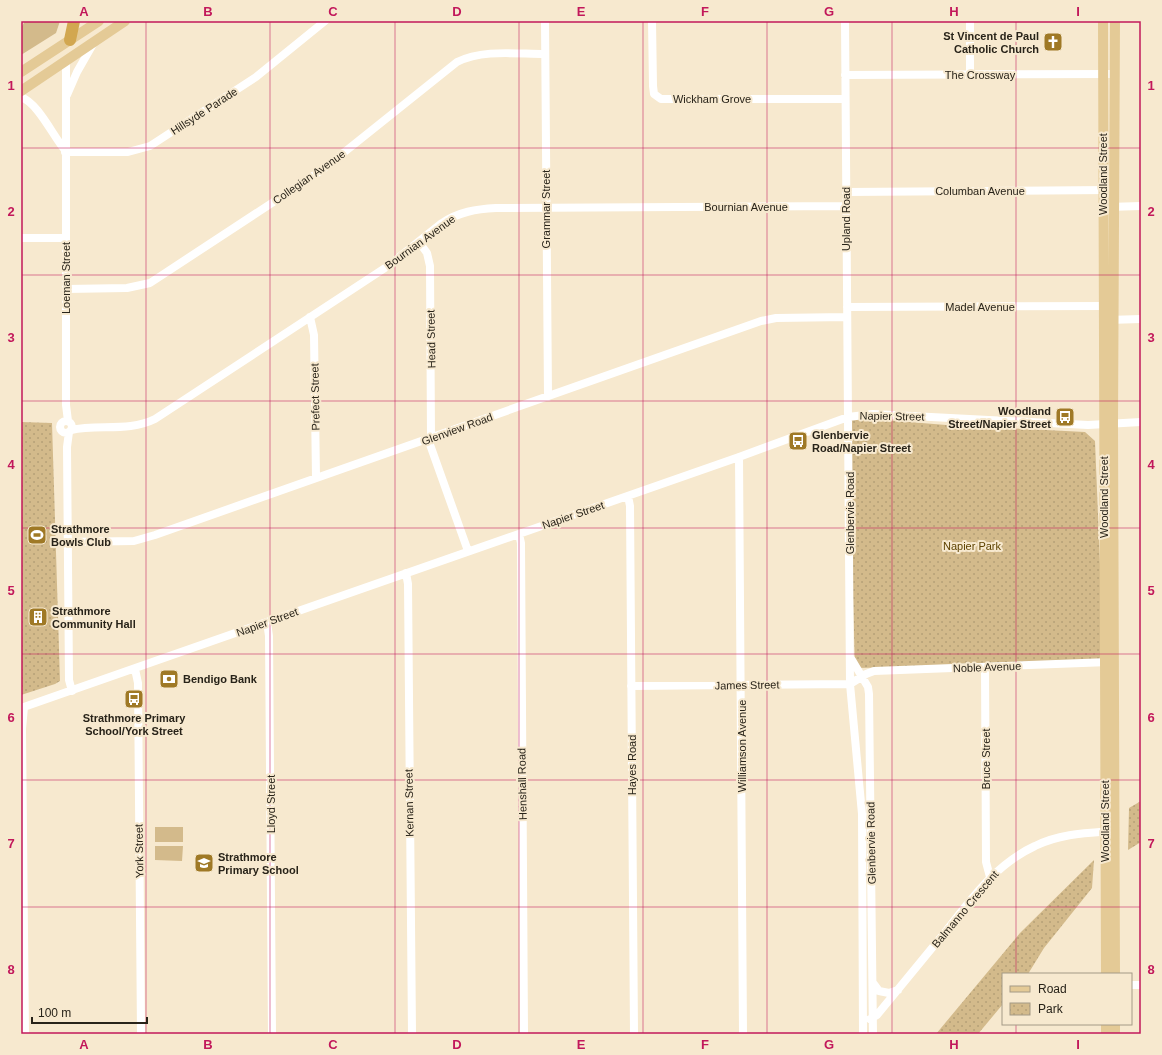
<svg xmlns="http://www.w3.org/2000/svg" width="1162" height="1055" viewBox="0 0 1162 1055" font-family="Arial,sans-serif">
  <defs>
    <pattern id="park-dots" width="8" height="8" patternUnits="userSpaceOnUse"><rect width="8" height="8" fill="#d3ba8b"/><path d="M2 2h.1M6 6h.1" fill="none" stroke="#b5a077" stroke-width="1.8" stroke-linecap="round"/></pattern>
  </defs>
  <rect width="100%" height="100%" fill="#f7e9cf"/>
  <path fill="#d3ba8b" d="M25,21H60L56,33L21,55V28Z
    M155,827H183V842H155Z
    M155,846H183L182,861L155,860Z"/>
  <path fill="url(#park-dots)" d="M848,417L946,425L1085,432L1095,441L1104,663L855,668Z
    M21,422L52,423L60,681L55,684L21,695Z
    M1141,801V842L1128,850L1129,808Z
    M1094,860L1092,888L1044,948L1028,974H1003V1004L978,1034H936L1020,933Z"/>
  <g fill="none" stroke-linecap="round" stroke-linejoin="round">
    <path stroke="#fff" stroke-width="8" d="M545,21L548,397
      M652,21L653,86L654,94L661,99H845
      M845,21L850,684L862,814L863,1034
      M970,21V75
      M66,62V405L68,421
      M845,75L1115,74
      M67,95L77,72L93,44
      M21,97C38,103 53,136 65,150
      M65,152H128L150,146L256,77L325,21
      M846,192L1109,190
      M1108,207L1141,206
      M21,238H66
      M419,242L427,253L430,266L431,438
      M66,289L127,288L150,283L322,170L457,62C483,49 516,54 545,54
      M847,307L1110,306
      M310,317L314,335L316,478
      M1108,320L1141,319
      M60 427a6 6 0 1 1 12 0a6 6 0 1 1-12 0Z
      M71,430C99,424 129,432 155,419L388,266L442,223C459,212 476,209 496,208L846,206
      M69,432L67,447L69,680L72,691
      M428,439L468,551
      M739,457L743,1034
      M628,496L630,506L634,1034
      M519,534L521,543L524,1034
      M67,542L134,541L155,535L761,321L776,318L847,317
      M406,573L408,584L412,1034
      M267,622L269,636L272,1034
      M852,660L868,687L869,694L873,1034
      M985,667L986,862L990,877
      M135,669L138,683L141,1034
      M631,686L850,684L866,674L874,671L1109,662
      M24,707L22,729L25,1034
      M21,708L739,457L848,417L873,414L1088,425L1141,422
      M873,983L879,991L889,993L898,990
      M1131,985H1141
      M870,1019L877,1015C900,987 923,959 946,931C972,898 996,864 1035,846C1059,834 1085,833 1112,831"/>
    <path stroke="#e4ca96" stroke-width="10" d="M1103,21L1106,974
      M1115,21L1113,423L1115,974
      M21,72L99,21
      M21,91L125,21
      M1106,1024V1034
      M1115,1024V1034"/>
    <path stroke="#d2a750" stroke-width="12" d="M70,40L74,21"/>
  </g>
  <path fill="none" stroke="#c2185b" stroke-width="1" stroke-opacity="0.55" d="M146,21V1034M270,21V1034M395,21V1034M519,21V1034M643,21V1034M767,21V1034M892,21V1034M1016,21V974M21,148H1141M21,275H1141M21,401H1141M21,528H1141M21,654H1141M21,780H1141M21,907H1141M1016,1024V1034"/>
  <defs>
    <symbol id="church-square" viewBox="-11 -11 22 22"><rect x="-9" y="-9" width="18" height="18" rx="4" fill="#9f7926" stroke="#f7e9cf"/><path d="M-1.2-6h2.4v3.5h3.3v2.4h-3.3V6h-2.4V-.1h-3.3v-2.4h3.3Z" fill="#fff"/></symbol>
    <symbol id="bus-square" viewBox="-11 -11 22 22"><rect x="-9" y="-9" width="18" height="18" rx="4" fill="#9f7926" stroke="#f7e9cf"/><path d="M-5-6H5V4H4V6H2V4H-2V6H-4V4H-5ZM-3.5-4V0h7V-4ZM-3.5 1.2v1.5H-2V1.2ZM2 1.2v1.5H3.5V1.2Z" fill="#fff"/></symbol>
    <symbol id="stadium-square" viewBox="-11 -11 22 22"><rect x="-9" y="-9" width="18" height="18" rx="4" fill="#9f7926" stroke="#f7e9cf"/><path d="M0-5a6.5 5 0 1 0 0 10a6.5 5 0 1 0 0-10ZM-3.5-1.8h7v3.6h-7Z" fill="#fff"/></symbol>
    <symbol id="building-square" viewBox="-11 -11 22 22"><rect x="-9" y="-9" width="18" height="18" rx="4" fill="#9f7926" stroke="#f7e9cf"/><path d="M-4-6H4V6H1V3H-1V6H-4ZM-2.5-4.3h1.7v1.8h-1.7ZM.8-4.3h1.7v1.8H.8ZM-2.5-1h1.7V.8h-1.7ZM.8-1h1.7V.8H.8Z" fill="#fff"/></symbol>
    <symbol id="bank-square" viewBox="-11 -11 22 22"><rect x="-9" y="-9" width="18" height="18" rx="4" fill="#9f7926" stroke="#f7e9cf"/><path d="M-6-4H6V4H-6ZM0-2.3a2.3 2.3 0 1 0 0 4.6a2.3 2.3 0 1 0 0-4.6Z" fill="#fff"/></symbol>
    <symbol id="school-square" viewBox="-11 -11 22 22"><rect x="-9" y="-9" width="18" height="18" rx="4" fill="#9f7926" stroke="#f7e9cf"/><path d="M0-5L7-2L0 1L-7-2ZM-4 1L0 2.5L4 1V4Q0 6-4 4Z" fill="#fff"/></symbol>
  </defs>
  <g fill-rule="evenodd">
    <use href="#church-square" x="1042" y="31" width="22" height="22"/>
    <use href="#bus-square" x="1054" y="406" width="22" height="22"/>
    <use href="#bus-square" x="787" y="430" width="22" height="22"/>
    <use href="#stadium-square" x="26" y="524" width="22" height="22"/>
    <use href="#building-square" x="27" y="606" width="22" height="22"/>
    <use href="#bank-square" x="158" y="668" width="22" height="22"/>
    <use href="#bus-square" x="123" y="688" width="22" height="22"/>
    <use href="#school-square" x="193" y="852" width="22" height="22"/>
  </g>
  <g text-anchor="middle" stroke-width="4" stroke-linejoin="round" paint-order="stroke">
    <g font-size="11" font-weight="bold" fill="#282319" stroke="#f7e9cf" text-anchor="start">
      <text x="1039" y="40" text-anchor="end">St Vincent de Paul<tspan x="1039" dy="13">Catholic Church</tspan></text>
      <text x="1051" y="415" text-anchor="end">Woodland<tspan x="1051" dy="13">Street/Napier Street</tspan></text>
      <text x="812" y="439">Glenbervie<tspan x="812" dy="13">Road/Napier Street</tspan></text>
      <text x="51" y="533">Strathmore<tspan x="51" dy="13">Bowls Club</tspan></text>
      <text x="52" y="615">Strathmore<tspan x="52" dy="13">Community Hall</tspan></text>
      <text x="183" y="683">Bendigo Bank</text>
      <text x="134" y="722" text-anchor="middle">Strathmore Primary<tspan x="134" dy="13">School/York Street</tspan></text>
      <text x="218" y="861">Strathmore<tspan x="218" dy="13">Primary School</tspan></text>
    </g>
    <g font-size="11" fill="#282319" stroke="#f7e9cf">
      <text x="980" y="79">The Crossway</text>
      <text x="712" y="103">Wickham Grove</text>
      <text transform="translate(204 111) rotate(-33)" y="4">Hillsyde Parade</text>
      <text transform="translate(1103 174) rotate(-90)" y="4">Woodland Street</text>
      <text transform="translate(309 177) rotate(-35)" y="4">Collegian Avenue</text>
      <text x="980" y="195">Columban Avenue</text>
      <text x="746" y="211">Bournian Avenue</text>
      <text transform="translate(546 209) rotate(-90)" y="4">Grammar Street</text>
      <text transform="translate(846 219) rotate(-90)" y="4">Upland Road</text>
      <text transform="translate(420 242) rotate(-36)" y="4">Bournian Avenue</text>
      <text transform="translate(66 278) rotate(-90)" y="4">Loeman Street</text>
      <text x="980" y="311">Madel Avenue</text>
      <text transform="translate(431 339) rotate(-91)" y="4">Head Street</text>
      <text transform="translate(315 397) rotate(-91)" y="4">Prefect Street</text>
      <text transform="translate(892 416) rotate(1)" y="4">Napier Street</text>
      <text transform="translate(457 429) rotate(-20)" y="4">Glenview Road</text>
      <text transform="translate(1104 497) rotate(-90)" y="4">Woodland Street</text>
      <text transform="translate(850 513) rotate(-90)" y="4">Glenbervie Road</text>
      <text transform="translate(573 515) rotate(-19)" y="4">Napier Street</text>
      <text transform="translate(267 622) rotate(-20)" y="4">Napier Street</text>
      <text transform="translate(987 667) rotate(-2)" y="4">Noble Avenue</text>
      <text transform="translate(747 685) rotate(-1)" y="4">James Street</text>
      <text transform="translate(742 746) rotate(-90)" y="4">Williamson Avenue</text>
      <text transform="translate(986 759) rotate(-90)" y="4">Bruce Street</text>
      <text transform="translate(632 765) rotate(-90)" y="4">Hayes Road</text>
      <text transform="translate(522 784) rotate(-91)" y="4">Henshall Road</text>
      <text transform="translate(409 803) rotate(-91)" y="4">Kernan Street</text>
      <text transform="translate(271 804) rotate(-90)" y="4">Lloyd Street</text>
      <text transform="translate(1105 821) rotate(-90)" y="4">Woodland Street</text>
      <text transform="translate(871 843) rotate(-91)" y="4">Glenbervie Road</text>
      <text transform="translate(139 851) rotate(-91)" y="4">York Street</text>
      <text transform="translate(965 909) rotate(-50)" y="4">Balmanno Crescent</text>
    </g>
    <g font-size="11" fill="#5e4302" stroke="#f7e9cf">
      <text x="972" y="550">Napier Park</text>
    </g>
  </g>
  <rect width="1162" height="1055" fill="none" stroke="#f7e9cf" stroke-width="44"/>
  <rect x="1002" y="973" width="130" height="52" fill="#f7e9cf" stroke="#a49a86"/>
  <rect x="1010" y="986" width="20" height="6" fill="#e4ca96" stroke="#a49a86"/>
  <text x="1038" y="993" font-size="12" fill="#282319">Road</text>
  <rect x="1010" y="1003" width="20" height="12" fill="url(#park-dots)" stroke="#a49a86"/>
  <text x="1038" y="1013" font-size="12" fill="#282319">Park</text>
  <path d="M32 1017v6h115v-6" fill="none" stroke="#282319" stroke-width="2"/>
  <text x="38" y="1017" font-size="12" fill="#282319" stroke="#f7e9cf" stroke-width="3" paint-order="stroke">100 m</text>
  <rect x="22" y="22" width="1118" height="1011" fill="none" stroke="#c2185b" stroke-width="1.5"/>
  <g font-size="13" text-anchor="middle" font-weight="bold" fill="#c2185b">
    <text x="84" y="16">A</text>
    <text x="208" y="16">B</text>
    <text x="333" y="16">C</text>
    <text x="457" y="16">D</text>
    <text x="581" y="16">E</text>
    <text x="705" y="16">F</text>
    <text x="829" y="16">G</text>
    <text x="954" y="16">H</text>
    <text x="1078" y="16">I</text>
    <text x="11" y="90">1</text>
    <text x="1151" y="90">1</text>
    <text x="11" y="216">2</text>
    <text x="1151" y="216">2</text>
    <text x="11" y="342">3</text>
    <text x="1151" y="342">3</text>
    <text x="11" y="469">4</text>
    <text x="1151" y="469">4</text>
    <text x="11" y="595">5</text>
    <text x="1151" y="595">5</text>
    <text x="11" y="722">6</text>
    <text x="1151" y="722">6</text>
    <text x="11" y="848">7</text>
    <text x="1151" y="848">7</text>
    <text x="11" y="974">8</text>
    <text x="1151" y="974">8</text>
    <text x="84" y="1049">A</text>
    <text x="208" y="1049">B</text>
    <text x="333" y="1049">C</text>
    <text x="457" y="1049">D</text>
    <text x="581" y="1049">E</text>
    <text x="705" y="1049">F</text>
    <text x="829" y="1049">G</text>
    <text x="954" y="1049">H</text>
    <text x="1078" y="1049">I</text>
  </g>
</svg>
